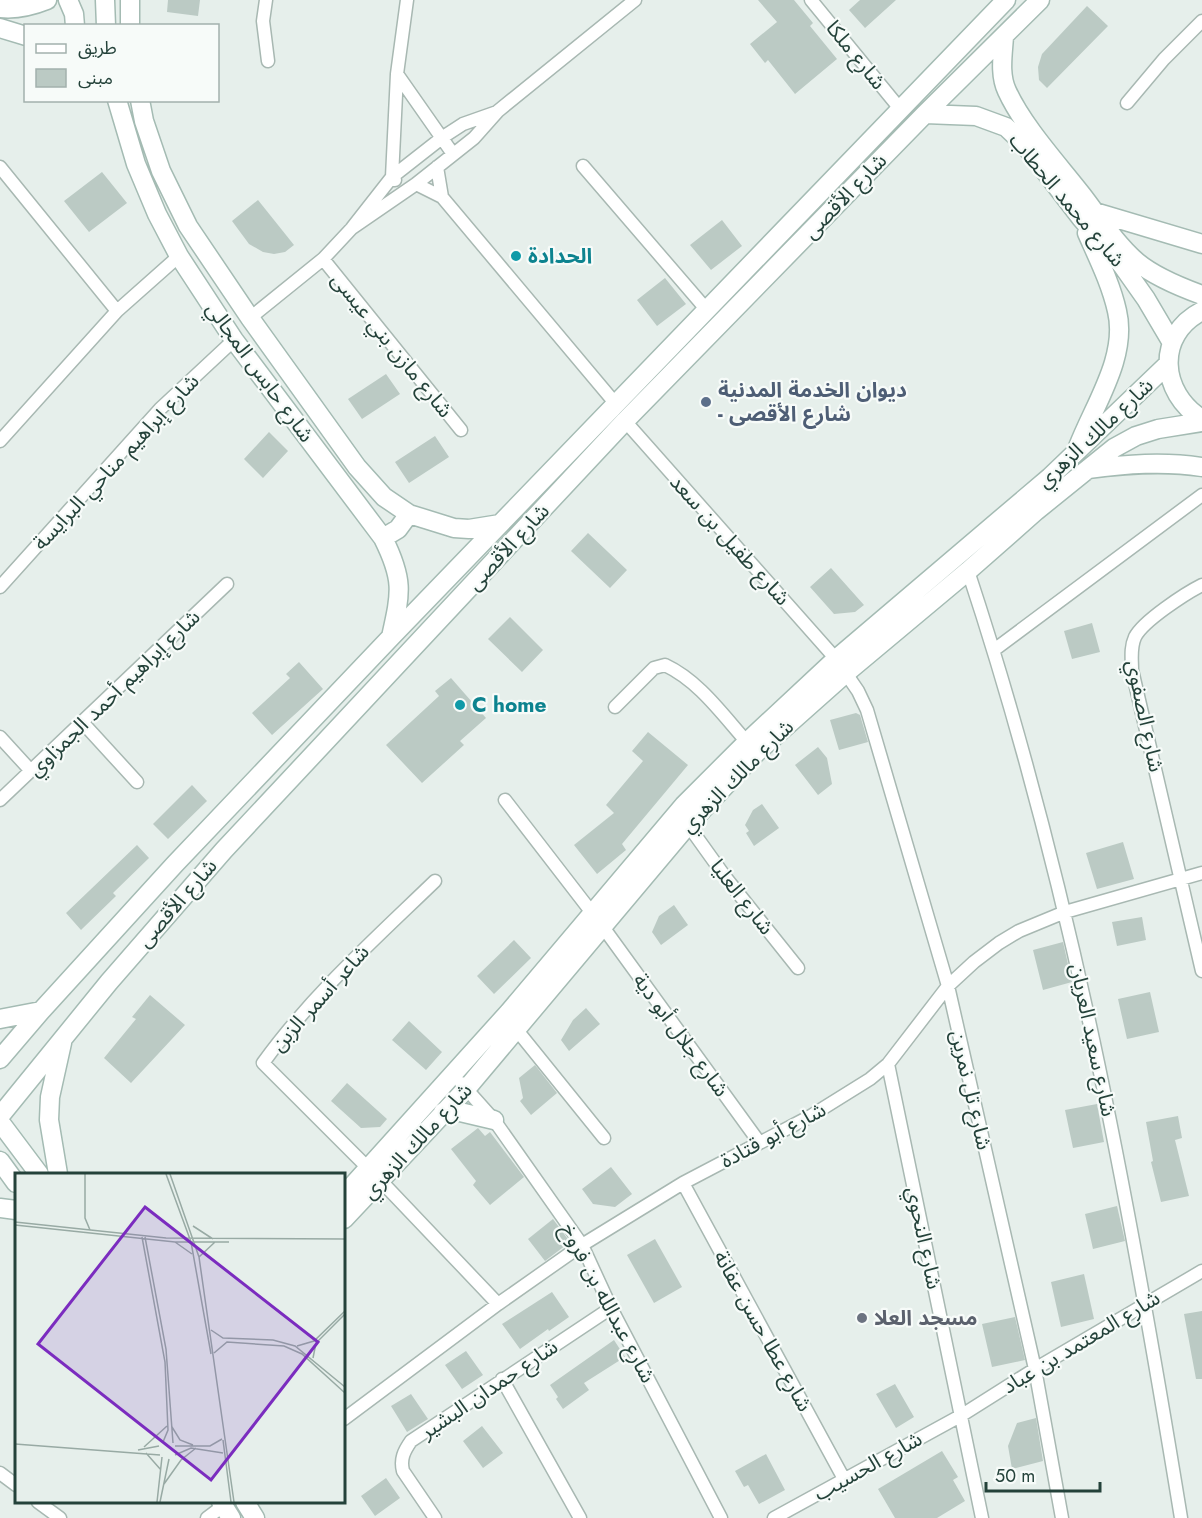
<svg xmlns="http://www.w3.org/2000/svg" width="1202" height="1518" viewBox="0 0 1202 1518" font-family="Jost,'Noto Sans Arabic',sans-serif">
  <rect width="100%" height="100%" fill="#e6efeb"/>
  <path fill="#bbcac4" d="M168,0H200L198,16L167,12Z
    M758,0H794L813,23L810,26L837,59L795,94L768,60L765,63L750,44L777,22Z
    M860,0H896L865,28L849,10Z
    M1087,6L1108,26L1047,88L1039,80L1038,67L1042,54Z
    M102,172L127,203L89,232L64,201Z
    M258,200L294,245L285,252L274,254L263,252L249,244L232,221Z
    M722,220L742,246L711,270L690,245Z
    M665,278L686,304L657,326L637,300Z
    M386,374L400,394L362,419L348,399Z
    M269,432L288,451L263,478L244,459Z
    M435,436L449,457L409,483L395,462Z
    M588,533L627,570L610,588L571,551Z
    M831,568L864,605L855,612L834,614L810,587Z
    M510,617L543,650L522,672L488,639Z
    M1092,623L1100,652L1072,659L1064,631Z
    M299,662L323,689L272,735L252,713L290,678L286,674Z
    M451,678L486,718L460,741L464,745L422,783L386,745L439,696L435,691Z
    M856,713L860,715L868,742L839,750L830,720Z
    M648,732L688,765L622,844L626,850L597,874L574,845L614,813L606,805L643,761L632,751Z
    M818,747L827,758L832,784L818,795L795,765Z
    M192,785L207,801L168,839L153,824Z
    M762,804L779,828L754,846L746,833L749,831L745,825L753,810Z
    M1123,842L1134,879L1097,889L1086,853Z
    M137,845L149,858L113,893L116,896L81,930L66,913Z
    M674,905L688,925L661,945L652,932L659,916Z
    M1142,917L1146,940L1117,946L1112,922Z
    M514,940L531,958L494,994L477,976Z
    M1063,942L1072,982L1043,990L1033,950Z
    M1150,992L1159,1032L1127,1039L1118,999Z
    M150,995L185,1025L131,1083L104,1058L136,1019L132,1017Z
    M586,1008L600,1024L569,1051L561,1040L573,1020Z
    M409,1021L442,1052L426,1070L392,1040Z
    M535,1065L557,1093L531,1115L520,1101L523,1098L519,1078Z
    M347,1083L387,1119L380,1127L361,1128L331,1101Z
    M1097,1104L1104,1142L1073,1148L1065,1110Z
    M1178,1116L1182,1138L1175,1140L1189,1196L1161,1202L1151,1162L1153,1161L1146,1122Z
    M478,1128L485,1136L490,1132L524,1177L490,1205L473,1185L476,1181L451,1149Z
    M611,1167L632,1194L615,1207L593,1204L582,1189Z
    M1117,1206L1125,1241L1093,1249L1085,1214Z
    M553,1219L570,1242L545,1261L528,1239Z
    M655,1239L682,1287L654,1303L627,1255Z
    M1084,1274L1094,1319L1061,1327L1051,1282Z
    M552,1292L569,1317L549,1331L548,1329L520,1349L502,1324Z
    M1202,1311V1379H1196L1184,1314Z
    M1015,1317L1025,1360L992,1367L982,1324Z
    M614,1340L625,1357L584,1383L589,1390L563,1409L556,1399L558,1397L550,1385Z
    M466,1351L483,1375L462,1389L445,1365Z
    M895,1384L914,1417L896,1428L876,1394Z
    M411,1394L428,1419L407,1432L391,1406Z
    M1036,1418L1043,1461L1012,1469L1008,1446L1017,1423Z
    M482,1426L503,1453L483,1468L463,1441Z
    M942,1451L958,1477L953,1480L965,1501L937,1518H895L878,1489Z
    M766,1454L785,1490L759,1504L748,1485L744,1487L735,1471Z
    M386,1478L400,1498L375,1516L361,1496Z"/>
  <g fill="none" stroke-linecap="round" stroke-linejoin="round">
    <defs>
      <path id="street" d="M266,0L263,21L268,61
        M811,0L901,110
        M397,74L453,154
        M1127,103L1164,59L1202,21
        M583,166L706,309
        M0,167L117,311
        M437,167L442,197
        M395,180L392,177L397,74L407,0
        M416,184L442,197L615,403
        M352,228L416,184L474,138L498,111L635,0
        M323,259L461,430
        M250,318L323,259L352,228L392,177L443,137L463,124L497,112
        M625,421L836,659L858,691L867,710L948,986L1035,1369L1062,1518
        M0,441L117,311L179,256
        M968,571C1070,879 1129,1199 1181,1518
        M1202,585C1186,593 1143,621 1135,637C1130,648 1132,659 1132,670L1202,971
        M0,587L160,409L234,340
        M994,650L1202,495
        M615,707L654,668L665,665C699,681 722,714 747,742
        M83,723L137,782
        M0,737L31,771
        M0,800L227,584
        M505,800L603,927L759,1142
        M688,825L726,878L798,968
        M435,881C375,939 312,995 263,1063L380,1180L498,1304
        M516,1029L604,1138
        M888,1064L982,1518
        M461,1083L494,1120L582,1245L611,1308L721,1518
        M683,1183L844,1479
        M502,1379L580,1518
        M344,1419L498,1304L582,1245L683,1183L809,1117L870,1079L888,1064L948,986L974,962L999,943L1019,931L1065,912L1202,873
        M0,1473L16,1485
        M38,1502L60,1518
        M207,1518L223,1506
        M435,1518L403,1471C400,1459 404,1451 411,1441L611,1308
        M774,1518L962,1415L1035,1369L1202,1271"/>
      <path id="secondary" d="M68,0L74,14L75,26
        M105,0L106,26
        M0,8C17,10 32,6 47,0
        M130,26V0
        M0,28L26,36
        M1004,36C1003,54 999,74 1007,91C1023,126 1057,163 1082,195C1099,217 1115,243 1137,262C1155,277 1180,287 1202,295
        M117,100L136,164L157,214L179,256L234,340L383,538C404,580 401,592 391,637
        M140,100L144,121L161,171L188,226L250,318L357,467L384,497L409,514L454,528L469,529L500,524
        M925,114L976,116L1006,127L1025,145L1081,218L1122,265L1146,299L1172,343
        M1095,212L1202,244
        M1202,311C1155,335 1160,393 1202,419
        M1078,447C1094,405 1128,357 1117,311C1111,284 1098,258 1087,233
        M1088,469C1126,464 1164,461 1202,467
        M383,538L398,529L409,514
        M0,1019L41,1011
        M0,1059L41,1011L175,864L391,637L1006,0
        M443,1112H460L494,1120
        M0,1116L109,982L224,850L625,421L925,114L1040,0
        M0,1122L39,1174
        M0,1161L16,1183
        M58,1174L49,1120L50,1097L62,1043
        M344,1195L509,1012L684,805L747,742L836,659L1050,477L1168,364
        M0,1208L16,1210
        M344,1219L467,1088L688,825L756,753L846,673L968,571L1036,511L1114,448L1136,436L1158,429L1202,422
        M221,1502L231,1518
        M245,1502L255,1518"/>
    </defs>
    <use href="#street" stroke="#a8b8b2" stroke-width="15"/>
    <use href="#secondary" stroke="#a4bbb3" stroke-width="21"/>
    <use href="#street" stroke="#fff" stroke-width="12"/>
    <use href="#secondary" stroke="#fff" stroke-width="18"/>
  </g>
  <g fill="#0f9aa8" stroke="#f7fbf9" stroke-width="2">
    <circle cx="516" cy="256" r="6"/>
    <circle cx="460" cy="705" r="6"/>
  </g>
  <circle fill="#5c6f8a" stroke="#f7fbf9" stroke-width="2" cx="706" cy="402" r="6"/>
  <circle fill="#6b7280" stroke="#f7fbf9" stroke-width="2" cx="862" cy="1318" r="6"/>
  <g text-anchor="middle" stroke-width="4.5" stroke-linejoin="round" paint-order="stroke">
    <g font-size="21" fill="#24423a" stroke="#f7fbf9">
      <text transform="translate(856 55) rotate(51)" y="7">شارع ملكا</text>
      <text transform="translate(845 196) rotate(-46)" y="7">شارع الأقصى</text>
      <text transform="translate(1067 200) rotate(50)" y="7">شارع محمد الحطاب</text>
      <text transform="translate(392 345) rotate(51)" y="7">شارع مازن بني عيسى</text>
      <text transform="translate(260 372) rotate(54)" y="7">شارع حابس المجالي</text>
      <text transform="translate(1095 433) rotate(-43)" y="7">شارع مالك الزهري</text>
      <text transform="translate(116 462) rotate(-47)" y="7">شارع إبراهيم مناحي البرايسة</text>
      <text transform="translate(730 540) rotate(48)" y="7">شارع طفيل بن سعد</text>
      <text transform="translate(508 547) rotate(-47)" y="7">شارع الأقصى</text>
      <text transform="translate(114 693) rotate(-44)" y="7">شارع إبراهيم أحمد الجمزاوي</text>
      <text transform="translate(1145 716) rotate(78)" y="7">شارع الصفوي</text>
      <text transform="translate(737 776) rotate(-45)" y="7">شارع مالك الزهري</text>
      <text transform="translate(742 897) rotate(52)" y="7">شارع العليا</text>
      <text transform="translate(177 903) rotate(-49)" y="7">شارع الأقصى</text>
      <text transform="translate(320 998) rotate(-48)" y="7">شاعر أسمر الزبن</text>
      <text transform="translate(681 1035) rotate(54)" y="7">شارع جلال أبو دية</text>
      <text transform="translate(1093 1040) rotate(78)" y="7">شارع سعيد العريان</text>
      <text transform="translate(971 1090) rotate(77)" y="7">شارع تل نمرين</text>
      <text transform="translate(773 1135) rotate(-28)" y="7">شارع أبو قتادة</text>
      <text transform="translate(417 1141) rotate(-47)" y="7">شارع مالك الزهري</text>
      <text transform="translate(924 1238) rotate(78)" y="7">شارع النحوي</text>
      <text transform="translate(608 1303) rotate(62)" y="7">شارع عبدالله بن فروخ</text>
      <text transform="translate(763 1331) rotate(61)" y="7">شارع عطا حسن عفانة</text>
      <text transform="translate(1081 1342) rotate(-31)" y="7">شارع المعتمد بن عباد</text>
      <text transform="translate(489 1389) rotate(-34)" y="7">شارع حمدان البشير</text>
      <text transform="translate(868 1466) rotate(-29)" y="7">شارع الحسيب</text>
    </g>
    <g font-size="21" font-weight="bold" fill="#0d838f" stroke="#f7fbf9" text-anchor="start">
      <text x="528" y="263">الحدادة</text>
      <text x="472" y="712">C home</text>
    </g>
    <g font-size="21" font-weight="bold" fill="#4e5e75" stroke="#f7fbf9" text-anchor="start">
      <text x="718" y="397">ديوان الخدمة المدنية<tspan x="718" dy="24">- شارع الأقصى</tspan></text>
    </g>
    <g font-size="21" font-weight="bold" fill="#5b616d" stroke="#f7fbf9" text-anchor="start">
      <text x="874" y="1325">مسجد العلا</text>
    </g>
  </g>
  <g transform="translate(15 1173)">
    <rect width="330" height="330" fill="#e6efeb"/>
    <path fill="none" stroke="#98aaa4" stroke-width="1.5" d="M70,1V45L75,57M151,1L176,69L196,181M155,1L184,84L219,329M0,49L151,65L330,66M0,52L160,69H214M178,53L198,66M127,64L150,189L153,257L148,269M130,64L151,176L158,270M160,69L177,81M184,84L200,69M196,157L208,165L258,167L280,173L330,214M282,173L299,168L330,138M199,180L212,169L269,173L287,181L330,220M298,185L301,170L330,141M157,254L165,267L178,272M208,267L216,329M0,271L145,282M160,273H195L207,266M129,274L152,253M123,277L144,273M131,280L146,297M160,282L176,275L208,280M149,311L166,287L181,275M142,329L147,284M145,329L154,286"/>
    <path fill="#7b2cbf" fill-opacity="0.15" stroke="#7b2cbf" stroke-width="3" d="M130,34L303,169L196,307L23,171Z"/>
    <rect width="330" height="330" fill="none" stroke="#24423a" stroke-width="3"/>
  </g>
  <rect x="24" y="24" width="195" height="78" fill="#f7fbf9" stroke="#a3b1ad" stroke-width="1.5"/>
  <rect x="36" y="44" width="30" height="9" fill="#ffffff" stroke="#a3b1ad" stroke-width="1.5"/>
  <text x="78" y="54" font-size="18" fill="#24423a">طريق</text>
  <rect x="36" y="69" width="30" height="18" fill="#bbcac4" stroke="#a3b1ad" stroke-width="1.5"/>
  <text x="78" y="84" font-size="18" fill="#24423a">مبنى</text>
  <path d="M986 1482v9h114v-9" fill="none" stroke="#24423a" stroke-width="3"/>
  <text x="995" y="1482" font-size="18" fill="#24423a" stroke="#f7fbf9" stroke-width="4.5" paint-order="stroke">50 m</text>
</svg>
